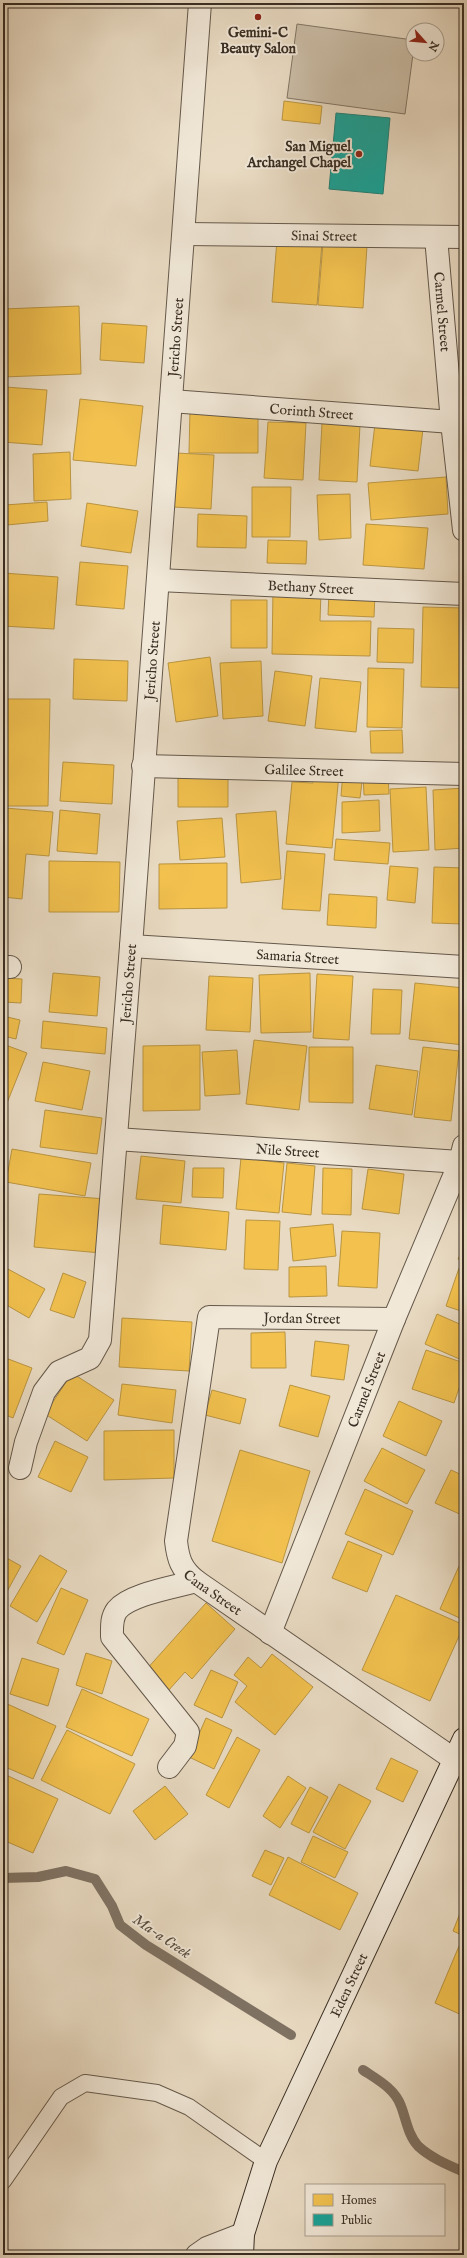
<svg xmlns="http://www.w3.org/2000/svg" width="467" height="2258" viewBox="0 0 467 2258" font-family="'IM FELL English',serif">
  <rect width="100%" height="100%" fill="#e9dbc3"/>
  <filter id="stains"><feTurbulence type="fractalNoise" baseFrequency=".005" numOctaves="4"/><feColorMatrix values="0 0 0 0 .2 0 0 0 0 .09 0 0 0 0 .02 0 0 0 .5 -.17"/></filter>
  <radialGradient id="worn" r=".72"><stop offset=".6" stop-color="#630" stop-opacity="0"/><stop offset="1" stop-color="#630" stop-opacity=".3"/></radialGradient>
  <path fill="#cbbea8" stroke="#827666" d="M297,24L413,40V54L405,114L287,98Z"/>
  <path fill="#f2c14e" stroke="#ba9541" d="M284,101L322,106L320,124L282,120Z
    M277,240L322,243L317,305L272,302Z
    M323,243L367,246L363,308L318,305Z
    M79,306L81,374L3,377V309Z
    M102,323L147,326L144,363L100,360Z
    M5,387L47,390L42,445L3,442Z
    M80,399L143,406L136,466L73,460Z
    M190,409H258V453H189Z
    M268,422L306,423L303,480L264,478Z
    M322,423L360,425L357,482L319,480Z
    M375,424L423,429L418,471L370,466Z
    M70,452L71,499L34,501L33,454Z
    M176,453L214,455L211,509L173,507Z
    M446,477L448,514L371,520L368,483Z
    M252,487H291L290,537H252Z
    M350,494L351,538L319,540L317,495Z
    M47,502L48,521L7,525L5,505Z
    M87,503L138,511L131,553L81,546Z
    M198,514L247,516L246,548L197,547Z
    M366,524L428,528L424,569L363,565Z
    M268,540L307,541L306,564L267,563Z
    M80,562L128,566L124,609L76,605Z
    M3,573L58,577L54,629L3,626Z
    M273,590L321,591L320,621H371L370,656L272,654Z
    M329,593L375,595L374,617L328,615Z
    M231,600H267V648H231Z
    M423,607L464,608V688L421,687Z
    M378,628L414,629L413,663L377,662Z
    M210,657L218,716L176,722L168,663Z
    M74,659L128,661L127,701L73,699Z
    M261,661L263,716L223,719L220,663Z
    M368,668L404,669L402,728L367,727Z
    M275,671L312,676L305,726L268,721Z
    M320,678L361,682L356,732L315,728Z
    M3,699H50L48,806H3Z
    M402,730L403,753H371L370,731Z
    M63,762L114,765L112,804L60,801Z
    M178,769H228V807H178Z
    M314,771L339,774L332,848L286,844L292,782L313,783Z
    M343,772L363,774L360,798L341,796Z
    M388,774L389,794L364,795L363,775Z
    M426,787L429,850L393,852L390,789Z
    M464,788V848L435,850L433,790Z
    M379,800L380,831L342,833V802Z
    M5,808L53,812L49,856L26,854L22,899L3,897V833Z
    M60,810L100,814L97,854L57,851Z
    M276,811L281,879L241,883L236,814Z
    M222,818L225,857L180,860L177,821Z
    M336,839L390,843L388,864L334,860Z
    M287,851L325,854L320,911L282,909Z
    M49,861L120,862L119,912H49Z
    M227,863V908L159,909V864Z
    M390,866L418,868L415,903L387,900Z
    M434,867L464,868V924L432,923Z
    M329,894L377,897L376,928L327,925Z
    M53,973L100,977L97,1016L49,1012Z
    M310,973L311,1032L261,1033L259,975Z
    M317,974L353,976L349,1040L313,1038Z
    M209,976L253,978L250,1032L206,1030Z
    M3,978L22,979L21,1003L3,1002Z
    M415,983L464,988V1045L409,1039Z
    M373,989L402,990L400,1034H371Z
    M3,1016L20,1020L16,1039L3,1036Z
    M43,1021L107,1028L105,1054L41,1048Z
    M254,1040L307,1046L299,1110L246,1104Z
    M3,1044L27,1053L3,1113Z
    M200,1045V1110L143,1111V1046Z
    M309,1047H353V1103L309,1102Z
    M423,1047L459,1051L451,1121L414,1117Z
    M237,1050L240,1094L205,1096L202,1052Z
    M43,1062L90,1071L82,1110L35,1101Z
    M376,1065L418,1071L412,1115L369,1109Z
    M45,1110L102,1118L97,1154L40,1147Z
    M12,1149L91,1163L85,1196L6,1182Z
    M141,1156L185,1161L181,1203L136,1199Z
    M241,1158L284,1163L279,1213L236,1209Z
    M287,1163L315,1166L311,1215L282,1212Z
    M193,1168H224L223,1198L192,1197Z
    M323,1168L352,1169L351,1215L322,1214Z
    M368,1169L404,1174L399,1214L362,1209Z
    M39,1194L106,1199L101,1253L34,1247Z
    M163,1205L229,1212L226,1250L160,1244Z
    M246,1220L280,1221L278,1270L244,1269Z
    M333,1224L336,1256L293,1261L290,1228Z
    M342,1231L380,1233L377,1288L338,1286Z
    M464,1247V1262L458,1259Z
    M326,1266L327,1296L289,1297V1267Z
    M6,1268L45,1289L29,1318L3,1303V1274Z
    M459,1268L464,1270V1312L446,1306Z
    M63,1273L86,1282L74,1318L50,1310Z
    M437,1314L464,1326V1361L425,1344Z
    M122,1318L192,1322L189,1371L119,1367Z
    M285,1332L286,1368H251V1333Z
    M315,1341L349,1345L344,1380L311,1376Z
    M426,1350L464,1363V1374L454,1403L412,1389Z
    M3,1357L32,1368L13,1418L3,1414Z
    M72,1373L114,1400L87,1441L45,1414Z
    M122,1384L176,1390L172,1423L118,1415Z
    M290,1385L330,1396L318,1437L279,1426Z
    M212,1390L246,1399L240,1424L205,1415Z
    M399,1401L442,1421L426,1456L383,1436Z
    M174,1430V1478L104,1480V1431Z
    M55,1441L88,1457L71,1492L38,1477Z
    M382,1448L425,1470L407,1504L364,1481Z
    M240,1450L310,1471L282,1563L212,1541Z
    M464,1451V1468L459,1466Z
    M451,1470L464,1476V1516L435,1503Z
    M365,1489L413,1511L393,1555L345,1534Z
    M348,1541L382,1555L367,1592L332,1578Z
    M40,1555L67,1571L37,1622L10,1606Z
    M3,1556L21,1566L3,1599Z
    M459,1566L464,1568V1620L440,1609Z
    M61,1588L88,1600L64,1655L37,1643Z
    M396,1595L464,1625L430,1701L362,1670Z
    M206,1603L235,1629L192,1679L185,1672L168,1691L145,1671Z
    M86,1653L112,1661L102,1694L76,1685Z
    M272,1654L313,1687L275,1735L235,1702L247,1686L234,1675L248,1657L261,1668Z
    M22,1658L59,1669L48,1706L10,1694Z
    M211,1670L238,1682L222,1718L194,1705Z
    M82,1689L149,1719L132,1756L66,1727Z
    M3,1702L56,1726L33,1779L3,1766Z
    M206,1718L232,1730L214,1769L189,1757Z
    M67,1730L135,1764L110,1814L41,1780Z
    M237,1737L260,1750L229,1808L206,1795Z
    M391,1758L418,1771L403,1802L376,1789Z
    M6,1775L58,1799L33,1853L3,1840V1781Z
    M288,1776L306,1788L280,1828L263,1816Z
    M339,1784L371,1801L345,1849L313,1832Z
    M165,1786L188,1814L155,1840L133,1811Z
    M310,1787L328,1797L309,1833L291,1824Z
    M313,1836L348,1852L335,1878L301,1862Z
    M265,1850L284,1858L271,1885L252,1876Z
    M288,1857L358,1893L340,1930L269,1895Z
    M464,1903V1936L453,1931Z
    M459,1946L464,1948V2016L435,2003Z"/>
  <path fill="#17a398" stroke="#218075" d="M336,113L390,118L383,194L329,189Z"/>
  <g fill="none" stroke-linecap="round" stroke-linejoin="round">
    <path stroke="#7f7263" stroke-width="10" d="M3,1878L38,1877L66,1871L95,1879L112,1906L120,1925L146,1945L291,2035
      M363,2070C378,2080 395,2089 401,2106C406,2119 408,2135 418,2146C431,2158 448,2165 464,2172"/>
    <defs>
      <path id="service" d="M3,2181L61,2097L85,2083L157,2093L189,2107L266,2161"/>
      <g id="minor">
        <path id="s1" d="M184,234L464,237"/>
        <path id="s2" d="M436,237L452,422L464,530"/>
        <path id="s3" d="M171,401L452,422"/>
        <path id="s4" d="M158,580L464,594"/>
        <path id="s5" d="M143,766L464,774"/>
        <path id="s6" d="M131,946L464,967"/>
        <path d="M3,967H10"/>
        <path id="s7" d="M116,1139L460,1162"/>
        <path id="s8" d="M394,1319L209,1317L176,1541C178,1559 181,1569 196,1581L455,1760"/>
        <path id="s9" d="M20,1468L26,1442L44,1392L59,1372L90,1358L100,1340L131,946L200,3"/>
        <path id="s10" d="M270,1633L394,1319L460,1162L464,1146"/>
        <path d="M169,1767L185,1746L188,1732L112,1637C112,1627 111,1618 117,1610C130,1594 176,1587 196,1581"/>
        <path d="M197,2255L207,2248L243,2234"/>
      </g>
      <g id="secondary">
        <path id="s11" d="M242,2255L243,2234L266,2161L464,1739"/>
      </g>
    </defs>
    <use href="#service" stroke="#65594b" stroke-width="18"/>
    <use href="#minor" stroke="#65594b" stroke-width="24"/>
    <use href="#secondary" stroke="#392e23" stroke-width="24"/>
    <use href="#service" stroke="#f1e8d8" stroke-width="16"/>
    <use href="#minor" stroke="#f1e8d8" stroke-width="22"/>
    <use href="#secondary" stroke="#f1e8d8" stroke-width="22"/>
  </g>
  <g fill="#8f2418" stroke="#f1e8d8" stroke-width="1.5">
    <circle cx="258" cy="17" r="4"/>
    <circle cx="359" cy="154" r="4"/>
  </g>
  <g text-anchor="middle" stroke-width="4" stroke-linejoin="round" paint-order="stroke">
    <g font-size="14" font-weight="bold" fill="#392e23" stroke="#f1e8d8">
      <text x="258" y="37">Gemini-C<tspan x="258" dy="16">Beauty Salon</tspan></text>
      <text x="351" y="151" text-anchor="end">San Miguel<tspan x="351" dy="16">Archangel Chapel</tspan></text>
    </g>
    <g font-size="14" fill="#392e23" stroke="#f1e8d8">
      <text dy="5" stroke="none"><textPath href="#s1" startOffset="140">Sinai Street</textPath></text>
      <text dy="5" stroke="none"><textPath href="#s2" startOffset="75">Carmel Street</textPath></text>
      <text dy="5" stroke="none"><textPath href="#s9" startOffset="1165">Jericho Street</textPath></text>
      <text dy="5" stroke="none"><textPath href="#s3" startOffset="141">Corinth Street</textPath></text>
      <text dy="5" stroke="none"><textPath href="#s4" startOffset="153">Bethany Street</textPath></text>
      <text dy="5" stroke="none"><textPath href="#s9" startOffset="841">Jericho Street</textPath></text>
      <text dy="5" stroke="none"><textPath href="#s5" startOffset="161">Galilee Street</textPath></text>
      <text dy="5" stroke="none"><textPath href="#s6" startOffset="167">Samaria Street</textPath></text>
      <text dy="5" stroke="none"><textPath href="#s9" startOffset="517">Jericho Street</textPath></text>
      <text dy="5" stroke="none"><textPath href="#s7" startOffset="172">Nile Street</textPath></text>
      <text transform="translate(302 1318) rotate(1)" y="5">Jordan Street</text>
      <text dy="5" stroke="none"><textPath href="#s10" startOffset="262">Carmel Street</textPath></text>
      <text dy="5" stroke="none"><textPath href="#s8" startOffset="478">Cana Street</textPath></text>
      <text dy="5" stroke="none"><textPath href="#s11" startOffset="292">Eden Street</textPath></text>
    </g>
    <g font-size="15" font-style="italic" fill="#564a3e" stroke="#f1e8d8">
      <text transform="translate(162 1936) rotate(34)" y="5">Ma-a Creek</text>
    </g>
  </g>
  <rect width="467" height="2258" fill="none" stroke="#e9dbc3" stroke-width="16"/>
  <rect x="4" y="4" width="459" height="2250" fill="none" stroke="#392e23" stroke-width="2"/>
  <rect x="8" y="8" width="451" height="2242" fill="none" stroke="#392e23"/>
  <rect x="305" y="2184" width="140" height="52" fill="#f1e8d8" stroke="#a79e90"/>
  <rect x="313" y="2194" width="20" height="12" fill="#f2c14e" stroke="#a79e90"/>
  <text x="341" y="2204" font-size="12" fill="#392e23">Homes</text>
  <rect x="313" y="2214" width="20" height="12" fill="#17a398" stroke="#a79e90"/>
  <text x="341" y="2224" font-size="12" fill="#392e23">Public</text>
  <g transform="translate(425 42) rotate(117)"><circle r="19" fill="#f1e8d8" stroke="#a79e90"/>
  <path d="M0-3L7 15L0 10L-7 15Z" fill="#8f2418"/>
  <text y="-6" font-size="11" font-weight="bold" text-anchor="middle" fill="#392e23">N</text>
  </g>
  <rect width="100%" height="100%" filter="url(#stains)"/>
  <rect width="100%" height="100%" fill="url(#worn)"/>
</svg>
